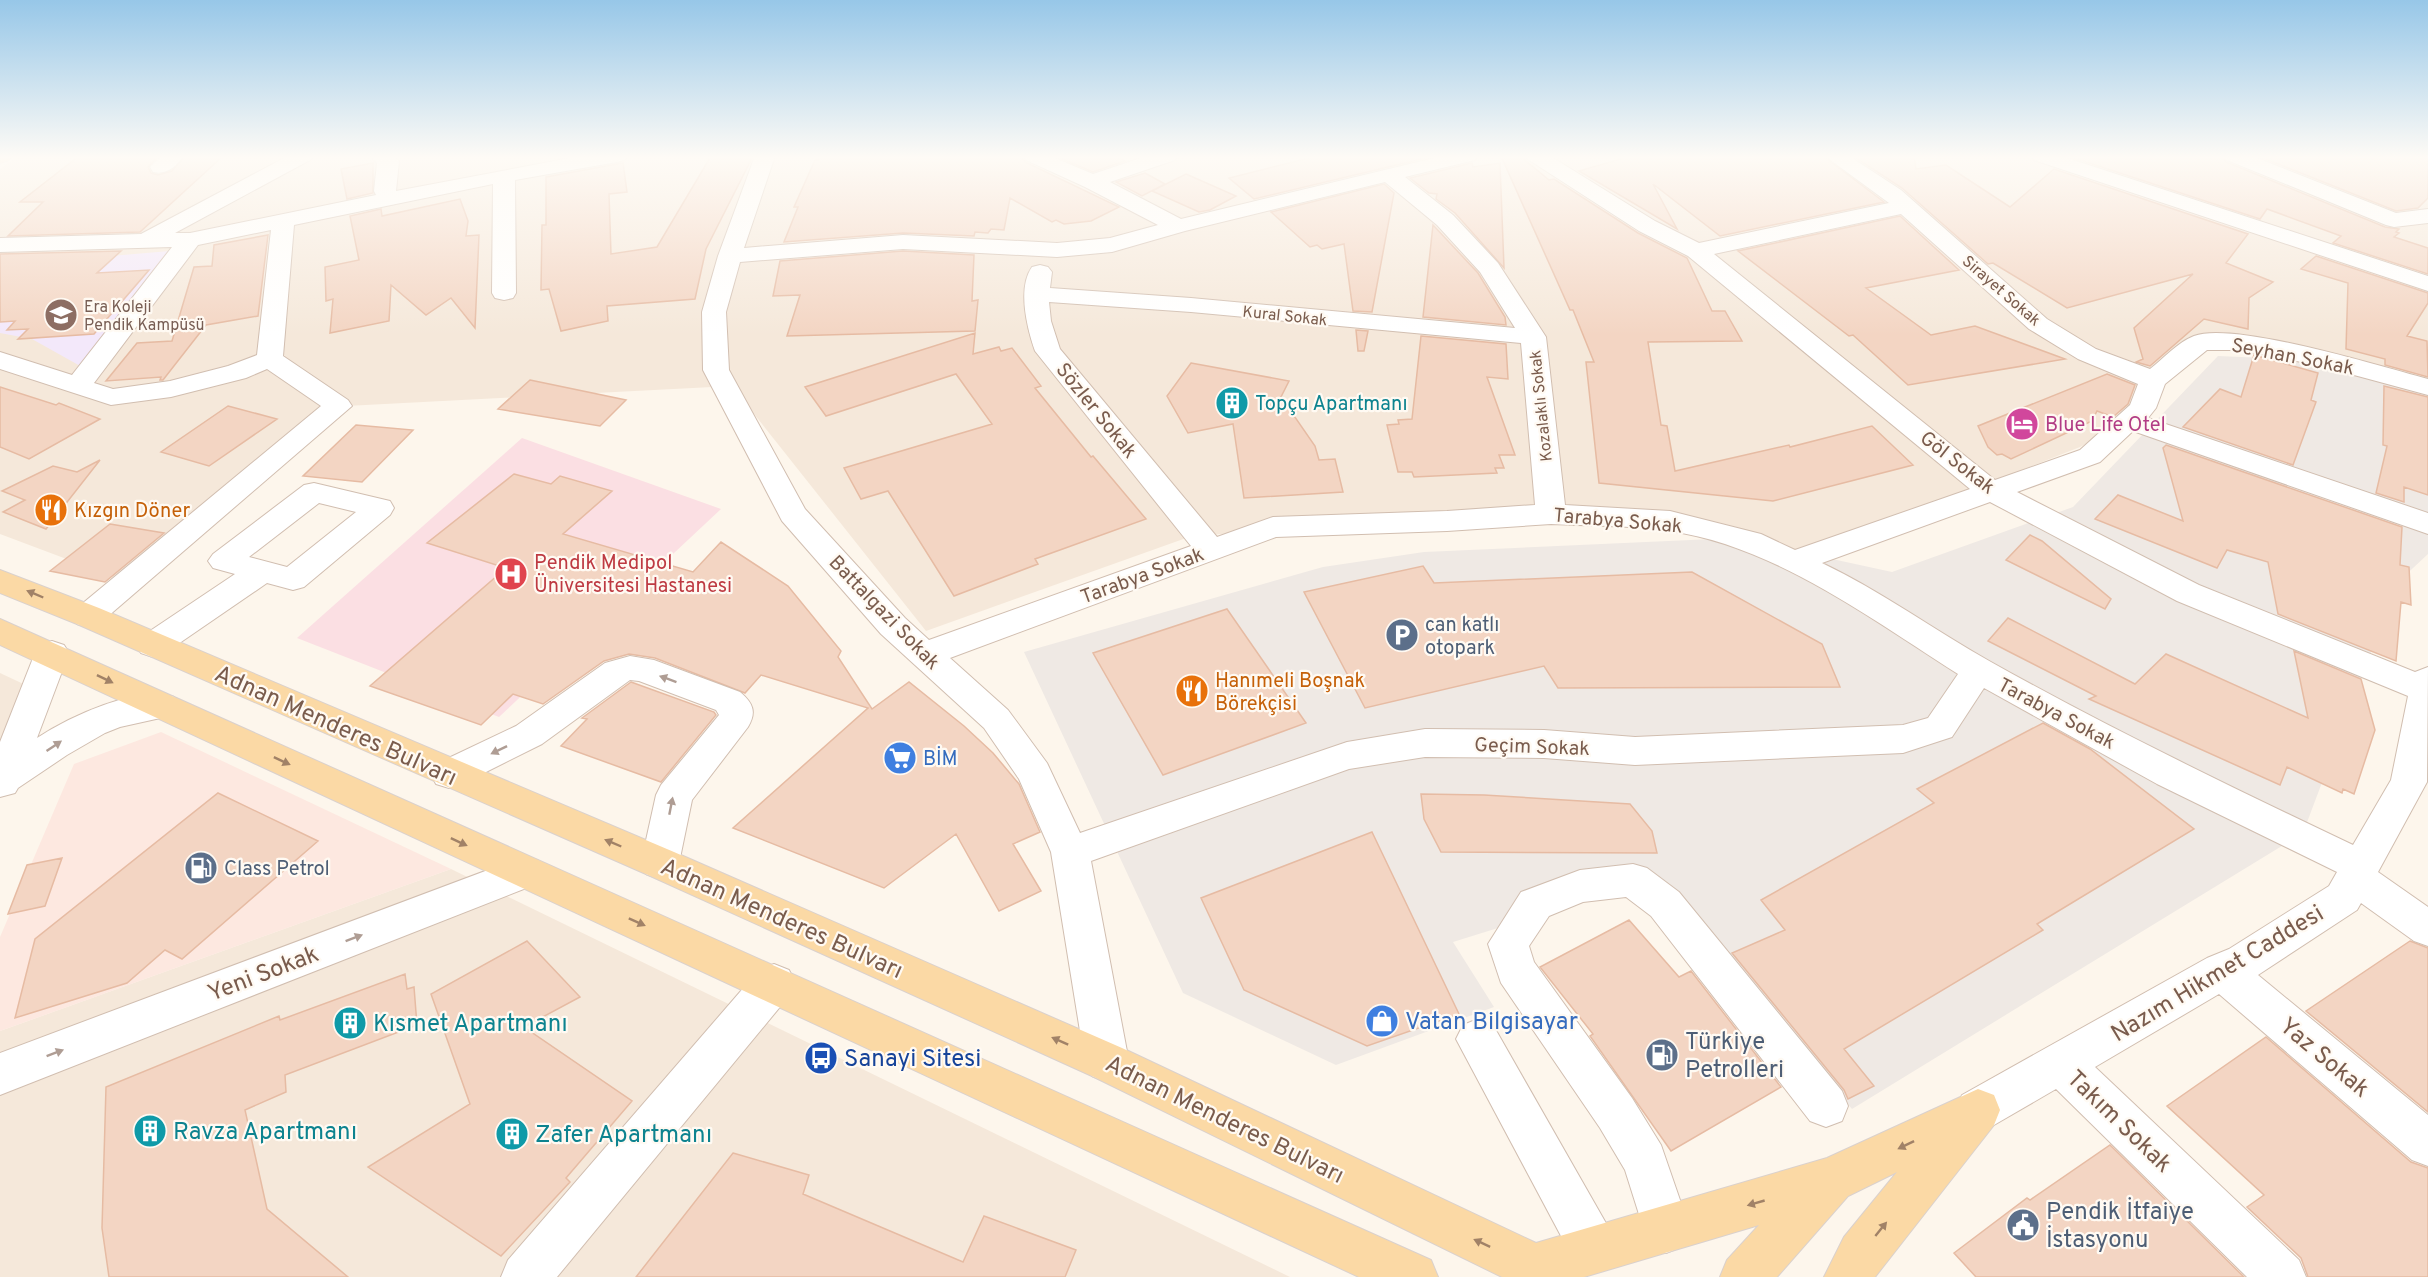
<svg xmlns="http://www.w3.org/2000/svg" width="2428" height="1277" viewBox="0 0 2428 1277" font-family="Overpass,sans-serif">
  <rect width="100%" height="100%" fill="#fdf6ec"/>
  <path fill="#f5e8da" d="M18,156H2428V384L2197,338L2130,421L2080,447L1792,561L1662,511L1548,504L1189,537L926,631L732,386L346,406L125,581L0,534V169Z
    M0,673L32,688L0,758Z
    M451,869L1290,1277H0V1031Z"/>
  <path fill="#fde8e0" d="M161,732L451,869L0,1031V937L74,764Z"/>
  <path fill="#efe9e4" d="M2218,356L2308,360L2428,395V554L2397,583L2303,833L1852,1109L1656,879L1453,942L1494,1007L1336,1065L1183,993L1024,652L1323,567L1424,552L1735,538L1892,572L2073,507Z"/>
  <path fill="#f3e8fa" d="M170,251L82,367L32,339L0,333V298L51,261Z"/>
  <path fill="#fbdfe3" d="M522,438L721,509L499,717L297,638Z"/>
  <path fill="#f3d5c3" stroke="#e6bba3" stroke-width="1.5" d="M79,156H158L148,167L151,173L158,175L172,171L185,156H223L140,232L8,236L43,202H20Z
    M711,156H753L706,249L695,299L607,306L608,321L561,331L549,289L541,290L542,225H546V177L623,163L627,192L609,194L611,254L657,247Z
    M820,156H1021L1025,162L1119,207L1091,221L1064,224L1056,220L1052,222L1010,198L1004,230L991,229L988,233L975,232L974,236L903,233L784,242L798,207H794L815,160H818Z
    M1055,156H1116L1125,161L1093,172Z
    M1317,156H1434L1254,199L1229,178Z
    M1501,156H1520L1549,180L1554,179L1638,233L1687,258L1712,311H1725L1742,341L1648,342L1661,425L1667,426L1675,471L1789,445L1790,447L1872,426L1913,465L1773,501L1599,483L1586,362H1594L1573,310H1570Z
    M1617,156H1823L1884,202L1720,236L1653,184L1677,229L1579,171L1621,159Z
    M1853,156H1914L1916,169L1946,165L2010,207L2054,169L2248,234L2226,263L2273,282L2249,298L2248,329L2204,319L2150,366L2136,362L2143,359L2134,328L2193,274L2067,308L1993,263L1988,264L1902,188Z
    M2068,156H2222L2226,162L2385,227L2399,229L2396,232L2399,233L2394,237L2428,248V274L2333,243L2341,236L2267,209L2260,219Z
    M2258,156H2428V198L2418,208L2396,211Z
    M373,163V193L347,199L341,169Z
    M1472,163L1473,167L1500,163L1504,268L1455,213L1436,199L1437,194L1429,193L1410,178Z
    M1145,173L1165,184L1142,196L1116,182Z
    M1186,174L1236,196L1210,210L1199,212L1152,191Z
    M1384,184L1394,193L1372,312L1353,311L1344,244L1322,249L1317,245L1310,247L1271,212Z
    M460,199L468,221L466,236L479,235L475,328L451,298L426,315L391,285L389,321L330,333L333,299L326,301L325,267L359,260L350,216L381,209L382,216Z
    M1900,216L1959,270L1866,288L1931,335L1975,326L2065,359L1908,385L1853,335L1849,336L1738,251Z
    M1433,225L1478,273L1505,317L1506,325L1423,317Z
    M268,235L258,316L206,325L163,380H160L161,377L106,381L137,343L172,341L194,267L212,266L214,245Z
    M121,251L97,273L149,270L94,334L18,339L28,329L7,330L15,321L0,322V254Z
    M903,251L974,255L972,301L978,300L975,331L787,336L800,295L773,296L780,261Z
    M2316,256L2428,293V303L2407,336L2427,341L2428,377L2385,365V359L2346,349L2348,283L2301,269Z
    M1356,330L1368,331L1364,351H1358Z
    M975,333L973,354L999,347L1001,351L1012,348L1041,386L1035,388L1091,457L1093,456L1146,519L1035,559L1038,564L954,596L888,491L861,499L844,468L992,424L956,374L826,416L805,387Z
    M1421,336L1506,344L1508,379L1487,377L1515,455H1499L1504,468H1495L1497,473L1414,477L1412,472H1398L1387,425L1399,424L1398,420L1412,419Z
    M2254,355L2318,373L2311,400L2316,402L2293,465L2183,427L2220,389L2241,397Z
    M1191,363L1289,381L1281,397L1315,446L1319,460L1335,459L1343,492L1244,498L1233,424L1188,433L1167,396Z
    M2107,374L2135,385L2128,404L2113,417L2097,411L2092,421L2011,459L2002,454L1997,455L1988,447L1978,426Z
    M530,380L626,400L600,426L498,409Z
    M2384,386L2428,397V495L2404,487V502L2376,493L2387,446L2383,445Z
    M0,387L56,405L59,403L100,419L29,459L0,447Z
    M228,406L277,419L209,466L161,452Z
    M356,425L413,430L362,482L303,476Z
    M2166,445L2402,527L2400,565L2409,567L2411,605L2401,602L2396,661L2278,614L2268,562L2227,550L2217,568L2095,519L2118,495L2183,521L2163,448Z
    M100,460L46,529L3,512L25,500L2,491L53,466L77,472Z
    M514,474L551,484L560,476L612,491L563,534L693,572L721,542L788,586L841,651L838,657L872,709L909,682L964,726L993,753L1019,784L1040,832L1013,844L1041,891L999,911L956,834L884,888L733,828L868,708L761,675L745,693L655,658L629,654L604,661L543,704L513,694L481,725L370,686L506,568L427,543Z
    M110,524L164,533L105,582L50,571Z
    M2030,535L2042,541L2111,599L2105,609L2006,560Z
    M1423,566L1434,583L1692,572L1822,644L1840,687L1558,688L1544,666L1365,708L1304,592Z
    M1227,609L1306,723L1163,775L1093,653Z
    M2008,618L2135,684L2166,654L2308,718L2294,651L2361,679L2375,730L2354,794L2343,789L2342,793L2287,767L2280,785L2089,699L2096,696L1988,641Z
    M631,682L714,712L716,715L661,782L561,746L587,719L582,718Z
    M2043,723L2090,749L2194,829L2037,924L2043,930L1844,1049L1874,1086L1848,1099L1844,1090L1732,953L1785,930L1761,900L1934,803L1917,789Z
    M218,793L318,841L182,959L165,950L127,983L15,1018L35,939Z
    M1421,794L1484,795L1630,804L1652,831L1657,853L1441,852L1424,819Z
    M1372,832L1459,1014L1367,1046L1244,990L1201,898Z
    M62,858L45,906L8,914L27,865Z
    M1629,920L1679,977L1691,971L1781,1087L1671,1151L1590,1036L1593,1034L1540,967Z
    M527,941L580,997L524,1027L632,1101L566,1178L570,1182L501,1256L368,1167L470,1104L431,994Z
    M2410,941L2428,948V1112L2306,1011Z
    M405,974L407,989L414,987L417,1025L285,1075L286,1092L245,1110L267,1209L348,1277H109L102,1228L106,1087L279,1016L280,1020Z
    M2266,1037L2411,1162L2428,1168V1277H2308L2301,1258L2247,1207L2264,1195L2167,1106Z
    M2110,1145L2244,1277H1976L1954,1253L2027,1198L2030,1200Z
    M733,1153L809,1175L803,1194L963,1262L984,1216L1076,1250L1065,1277H636Z"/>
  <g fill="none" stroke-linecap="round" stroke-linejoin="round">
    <defs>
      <path id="minor" d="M161,156H183C176,167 167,175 153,172L150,167Z
        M288,156H313L310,160L175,233H190L376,195L374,191L377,163L370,156L395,157L399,161L396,191L581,156H627L624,160L617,162L515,180L516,293L513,298L504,300L495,298L492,293L493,184L294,225L283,356L348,400L352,406L99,624L88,627L77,624L72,616L77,608L321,406L267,369L246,378L171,397L111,405L0,369V352L72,375L172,247L0,252V238L141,234ZM271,230L257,355L228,366L170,381L113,389L94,383L198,245Z
        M755,156H775L744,248L903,235L1057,243L1110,238L1158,225L1085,187L1026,160L1023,156H1050L1093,174L1147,156H1178L1175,160L1110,182L1181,219L1443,156H1478L1475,160L1405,177L1453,215L1498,263L1546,337L1565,505L1670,511L1761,534L1795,550L1970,489L1688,256L1639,231L1529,160L1526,156H1550L1655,221L1699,243L1889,203L1825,156H1849L1901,190L2047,319L2096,349L2150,369C2163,359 2178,342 2194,336C2234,321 2382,367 2428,379V395L2317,365L2240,350H2207L2165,384L2156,408L2148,418L2428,513V534L2133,431L2100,462L2017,492L2199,585L2415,672L2428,667L2427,782L2378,872L2428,907V946L2414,941L2361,903L2357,910L2258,975L2428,1115V1166L2412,1160L2219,994L2095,1067L2299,1260L2306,1277H2247L2056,1089L1994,1125L1978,1131L1962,1125L1956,1110L1962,1095L2207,958L2229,949L2329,886L2337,872L2157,784L1984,688L1952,737L1903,753L1635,765L1544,758L1425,757L1349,769L1091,861L1129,1062L1122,1076L1107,1082L1092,1076L1085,1062L1051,852L1019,779L984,728L881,634L782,521L703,370L702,312L718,256ZM1385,182L1437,225L1480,272L1515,328L1191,298L1050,288L1052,272L1048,267L1040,265L1032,267C1017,288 1027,328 1035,351L1191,546L929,640L905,618L805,509L729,370L726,312L740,262L903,249L1057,257L1112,252L1185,231ZM1901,214L2029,329L2078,359L2138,384L2130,405L2080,450L1995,480L1714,254ZM1049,302L1191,312L1521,343L1535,505L1447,511L1273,517L1217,537L1060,349L1051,321ZM1990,502L2177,601L2408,696L2391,780L2353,845C2231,787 2109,728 1991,662C1934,630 1881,591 1822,563ZM1551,524C1590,526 1631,525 1670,531C1774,546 1870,618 1958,674L1928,718L1903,725L1635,737L1544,730L1425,729L1347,742L1080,833L1047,763L1008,710L950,658L1276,537L1447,531Z
        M2031,156H2061L2428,276V291L2034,160Z
        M2224,156H2252L2396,213L2428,209V223L2394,227L2386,225L2227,160Z
        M314,483L390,501L394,508L390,515L304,587L293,590L267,583L165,653L153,657L141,653L136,645L141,637L235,574L213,568L208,561L213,554L304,485ZM319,503L356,512L287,567L249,557Z
        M52,641L64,645L69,653L37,738C69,717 136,685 174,697L179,706L174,715L120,727L105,733L67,755L18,788L15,793L0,797V742L35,653L40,645Z
        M630,656L654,660L740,692C753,703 757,712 748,727L692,800L679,863L674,874L660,879L646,874L641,863L656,795L661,785L719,715L716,710L639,681L630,680L542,744L462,784L449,788L436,784L431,774L436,764L516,726L605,663Z
        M525,856L539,861L544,872L539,883L0,1095V1053Z
        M1633,864L1647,868L1679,892L1842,1091L1848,1106L1842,1121L1826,1127L1810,1121L1651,916L1626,897L1583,902L1549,916L1529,946L1534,962L1632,1098L1661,1145L1690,1229L1683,1246L1666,1253L1649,1246L1625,1170L1600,1128L1501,983L1488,944L1521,892L1580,870Z
        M774,964L789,970L795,983L789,996L557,1277H501L508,1260L759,970Z
        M1478,1019L1493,1025L1611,1232L1618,1249L1611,1266L1594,1273L1577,1266L1456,1039L1463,1025Z"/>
      <path id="major" d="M0,156H12L9,160L0,163Z
        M0,570L99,608L674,852L1122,1048L1536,1243L1827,1158L1978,1089L1994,1095L2000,1110L1994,1125L1875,1277H1824L1844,1237L1897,1172L1848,1196L1777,1277H1720L1727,1260L1759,1225L1584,1277H1502L1092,1076L646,874L77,624L0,593Z
        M0,619L1431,1260L1438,1277H1359L0,645Z"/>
    </defs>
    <use href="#minor" stroke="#d1beb0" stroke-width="2"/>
    <use href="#major" stroke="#dad1cd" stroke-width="2"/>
    <use href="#minor" fill="#fff" fill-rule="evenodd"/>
    <use href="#major" fill="#fbd9a5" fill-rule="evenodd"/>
  </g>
  <defs><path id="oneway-solid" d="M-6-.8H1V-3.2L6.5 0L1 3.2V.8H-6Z" transform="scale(1.5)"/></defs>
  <g fill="#a18267">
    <use href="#oneway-solid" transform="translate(35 594) rotate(-157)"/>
    <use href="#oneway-solid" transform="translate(105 679) rotate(26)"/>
    <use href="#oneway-solid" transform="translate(282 761) rotate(25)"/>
    <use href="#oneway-solid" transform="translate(459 842) rotate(25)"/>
    <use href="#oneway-solid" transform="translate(613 843) rotate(-157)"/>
    <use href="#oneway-solid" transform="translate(637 922) rotate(24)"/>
    <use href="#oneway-solid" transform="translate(1060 1041) rotate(-156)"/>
    <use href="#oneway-solid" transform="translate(1906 1145) rotate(154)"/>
    <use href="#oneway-solid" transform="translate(1756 1203) rotate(164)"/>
    <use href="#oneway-solid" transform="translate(1881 1229) rotate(-51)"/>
    <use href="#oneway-solid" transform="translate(1482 1243) rotate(-155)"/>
  </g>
  <g fill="#af9d94">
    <use href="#oneway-solid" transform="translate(668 679) rotate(-160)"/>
    <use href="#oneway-solid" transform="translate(54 746) rotate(-34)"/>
    <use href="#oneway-solid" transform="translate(499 750) rotate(154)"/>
    <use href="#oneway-solid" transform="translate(671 806) rotate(-79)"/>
    <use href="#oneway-solid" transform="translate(354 938) rotate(-21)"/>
    <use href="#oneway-solid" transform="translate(55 1053) rotate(-21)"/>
  </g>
  <linearGradient id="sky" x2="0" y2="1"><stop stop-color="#97c7e8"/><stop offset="0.47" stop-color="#fefbf6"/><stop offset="1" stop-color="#fefbf6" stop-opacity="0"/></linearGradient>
  <rect width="2428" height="335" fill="url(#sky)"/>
  <defs>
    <symbol id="school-disc" viewBox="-11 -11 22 22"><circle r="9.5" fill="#8d6e63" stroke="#fffaf3"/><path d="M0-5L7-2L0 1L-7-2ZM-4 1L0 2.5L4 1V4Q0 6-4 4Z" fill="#fff"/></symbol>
    <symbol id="building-disc" viewBox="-11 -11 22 22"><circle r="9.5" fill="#0f9aa8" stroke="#fffaf3"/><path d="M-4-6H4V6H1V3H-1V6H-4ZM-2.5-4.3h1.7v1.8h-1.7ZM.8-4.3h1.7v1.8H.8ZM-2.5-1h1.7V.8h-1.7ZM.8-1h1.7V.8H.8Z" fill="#fff"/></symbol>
    <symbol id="hotel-disc" viewBox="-11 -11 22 22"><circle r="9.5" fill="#d1479c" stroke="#fffaf3"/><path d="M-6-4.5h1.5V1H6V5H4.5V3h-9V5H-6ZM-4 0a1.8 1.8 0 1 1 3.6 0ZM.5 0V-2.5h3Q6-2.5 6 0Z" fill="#fff"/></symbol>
    <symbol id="restaurant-disc" viewBox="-11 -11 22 22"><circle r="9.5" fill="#e8710a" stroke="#fffaf3"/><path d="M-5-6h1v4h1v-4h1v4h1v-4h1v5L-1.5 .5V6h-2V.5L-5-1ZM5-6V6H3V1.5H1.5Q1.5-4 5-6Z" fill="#fff"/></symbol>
    <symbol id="hospital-disc" viewBox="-11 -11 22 22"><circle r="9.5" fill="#e0444e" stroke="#fffaf3"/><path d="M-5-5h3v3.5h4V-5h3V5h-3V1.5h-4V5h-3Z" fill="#fff"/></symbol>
    <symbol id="parking-disc" viewBox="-11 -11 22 22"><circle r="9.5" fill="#5c6f8a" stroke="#fffaf3"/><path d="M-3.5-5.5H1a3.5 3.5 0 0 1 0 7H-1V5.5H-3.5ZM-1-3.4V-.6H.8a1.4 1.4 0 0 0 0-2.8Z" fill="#fff"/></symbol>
    <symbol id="supermarket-disc" viewBox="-11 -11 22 22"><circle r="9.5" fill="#3f7fe0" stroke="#fffaf3"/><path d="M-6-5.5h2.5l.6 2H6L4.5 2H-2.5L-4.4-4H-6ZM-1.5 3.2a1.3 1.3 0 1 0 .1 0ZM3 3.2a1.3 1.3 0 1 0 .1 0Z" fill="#fff"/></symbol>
    <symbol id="fuel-disc" viewBox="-11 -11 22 22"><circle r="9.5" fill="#5c6f8a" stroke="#fffaf3"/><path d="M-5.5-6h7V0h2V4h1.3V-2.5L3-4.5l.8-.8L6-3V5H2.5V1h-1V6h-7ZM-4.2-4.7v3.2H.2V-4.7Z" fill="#fff"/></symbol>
    <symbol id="shop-disc" viewBox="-11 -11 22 22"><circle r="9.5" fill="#3f7fe0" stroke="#fffaf3"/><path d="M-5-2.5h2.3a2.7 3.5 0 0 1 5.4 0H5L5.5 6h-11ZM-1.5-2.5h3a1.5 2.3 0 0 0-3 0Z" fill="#fff"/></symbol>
    <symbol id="bus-disc" viewBox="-11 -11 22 22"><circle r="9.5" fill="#1a4fb4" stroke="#fffaf3"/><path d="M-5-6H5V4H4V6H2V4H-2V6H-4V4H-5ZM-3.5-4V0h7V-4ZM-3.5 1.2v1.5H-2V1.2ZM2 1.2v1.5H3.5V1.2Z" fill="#fff"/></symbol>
    <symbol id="civic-disc" viewBox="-11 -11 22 22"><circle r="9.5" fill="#5c6f8a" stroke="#fffaf3"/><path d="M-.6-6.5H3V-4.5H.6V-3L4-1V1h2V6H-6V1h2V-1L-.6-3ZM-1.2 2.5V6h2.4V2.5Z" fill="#fff"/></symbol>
  </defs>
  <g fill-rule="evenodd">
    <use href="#school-disc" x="42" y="296" width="38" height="38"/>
    <use href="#building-disc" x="1213" y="384" width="38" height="38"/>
    <use href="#hotel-disc" x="2003" y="405" width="38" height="38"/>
    <use href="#restaurant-disc" x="32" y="491" width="38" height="38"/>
    <use href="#hospital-disc" x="492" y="555" width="38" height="38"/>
    <use href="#parking-disc" x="1383" y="616" width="38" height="38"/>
    <use href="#restaurant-disc" x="1173" y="672" width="38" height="38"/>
    <use href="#supermarket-disc" x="881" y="739" width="38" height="38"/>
    <use href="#fuel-disc" x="182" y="849" width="38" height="38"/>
    <use href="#shop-disc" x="1363" y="1002" width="38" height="38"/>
    <use href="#building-disc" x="331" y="1004" width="38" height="38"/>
    <use href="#fuel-disc" x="1643" y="1036" width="38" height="38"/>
    <use href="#bus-disc" x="802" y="1039" width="38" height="38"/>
    <use href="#building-disc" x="131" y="1112" width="38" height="38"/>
    <use href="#building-disc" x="493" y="1115" width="38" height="38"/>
    <use href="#civic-disc" x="2004" y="1206" width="38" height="38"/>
  </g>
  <g text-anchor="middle" stroke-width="4.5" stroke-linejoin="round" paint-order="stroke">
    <g font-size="16" fill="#7a5c4d" stroke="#fffaf3">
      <text transform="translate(2002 290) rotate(41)" y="6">Sirayet Sokak</text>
      <text transform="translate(1285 315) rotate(6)" y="6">Kural Sokak</text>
      <text transform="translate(1540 406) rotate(-96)" y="6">Kozalaklı Sokak</text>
    </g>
    <g font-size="16" fill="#785e54" stroke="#fffaf3" text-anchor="start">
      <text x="84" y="312">Era Koleji<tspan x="84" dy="18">Pendik Kampüsü</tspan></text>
    </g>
    <g font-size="20" fill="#7a5c4d" stroke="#fffaf3">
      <text transform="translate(2293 356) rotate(11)" y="7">Seyhan Sokak</text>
      <text transform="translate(1097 410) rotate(51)" y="7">Sözler Sokak</text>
      <text transform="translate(1958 462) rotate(38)" y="7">Göl Sokak</text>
      <text transform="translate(1618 520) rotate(5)" y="7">Tarabya Sokak</text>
      <text transform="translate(1142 575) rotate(-20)" y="7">Tarabya Sokak</text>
      <text transform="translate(885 612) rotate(46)" y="7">Battalgazi Sokak</text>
      <text transform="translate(2057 713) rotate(28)" y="7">Tarabya Sokak</text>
      <text transform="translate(1532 746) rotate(2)" y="7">Geçim Sokak</text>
    </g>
    <g font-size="20" fill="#0d838f" stroke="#fffaf3" text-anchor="start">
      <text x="1255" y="410">Topçu Apartmanı</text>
    </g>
    <g font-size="20" fill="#b23c85" stroke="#fffaf3" text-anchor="start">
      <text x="2045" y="431">Blue Life Otel</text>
    </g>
    <g font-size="20" fill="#c56008" stroke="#fffaf3" text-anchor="start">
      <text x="74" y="517">Kızgın Döner</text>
      <text x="1215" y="687">Hanımeli Boşnak<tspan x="1215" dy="23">Börekçisi</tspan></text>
    </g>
    <g font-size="20" fill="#be3a42" stroke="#fffaf3" text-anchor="start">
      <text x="534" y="569">Pendik Medipol<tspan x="534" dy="23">Üniversitesi Hastanesi</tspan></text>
    </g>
    <g font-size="20" fill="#4e5e75" stroke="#fffaf3" text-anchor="start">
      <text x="1425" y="631">can katlı<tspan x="1425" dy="23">otopark</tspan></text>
      <text x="224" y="875">Class Petrol</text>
    </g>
    <g font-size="20" fill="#366cbe" stroke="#fffaf3" text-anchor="start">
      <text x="923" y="765">BİM</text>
    </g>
    <g font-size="24" fill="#7a5c4d" stroke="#fffaf3">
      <text transform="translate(336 725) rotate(24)" y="8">Adnan Menderes Bulvarı</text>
      <text transform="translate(782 918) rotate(24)" y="8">Adnan Menderes Bulvarı</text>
      <text transform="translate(263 973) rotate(-21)" y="8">Yeni Sokak</text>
      <text transform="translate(2217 973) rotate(-31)" y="8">Nazım Hikmet Caddesi</text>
      <text transform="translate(2325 1057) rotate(40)" y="8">Yaz Sokak</text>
      <text transform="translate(1225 1119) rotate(26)" y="8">Adnan Menderes Bulvarı</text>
      <text transform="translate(2120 1121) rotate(44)" y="8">Takım Sokak</text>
    </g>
    <g font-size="24" fill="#366cbe" stroke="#fffaf3" text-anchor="start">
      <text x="1405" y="1029">Vatan Bilgisayar</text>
    </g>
    <g font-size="24" fill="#0d838f" stroke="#fffaf3" text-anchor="start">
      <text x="373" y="1031">Kısmet Apartmanı</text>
      <text x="173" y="1139">Ravza Apartmanı</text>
      <text x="535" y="1142">Zafer Apartmanı</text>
    </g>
    <g font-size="24" fill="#4e5e75" stroke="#fffaf3" text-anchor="start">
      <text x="1685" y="1049">Türkiye<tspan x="1685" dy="28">Petrolleri</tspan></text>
      <text x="2046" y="1219">Pendik İtfaiye<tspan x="2046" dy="28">İstasyonu</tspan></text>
    </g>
    <g font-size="24" fill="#164399" stroke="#fffaf3" text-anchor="start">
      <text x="844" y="1066">Sanayi Sitesi</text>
    </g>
  </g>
</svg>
